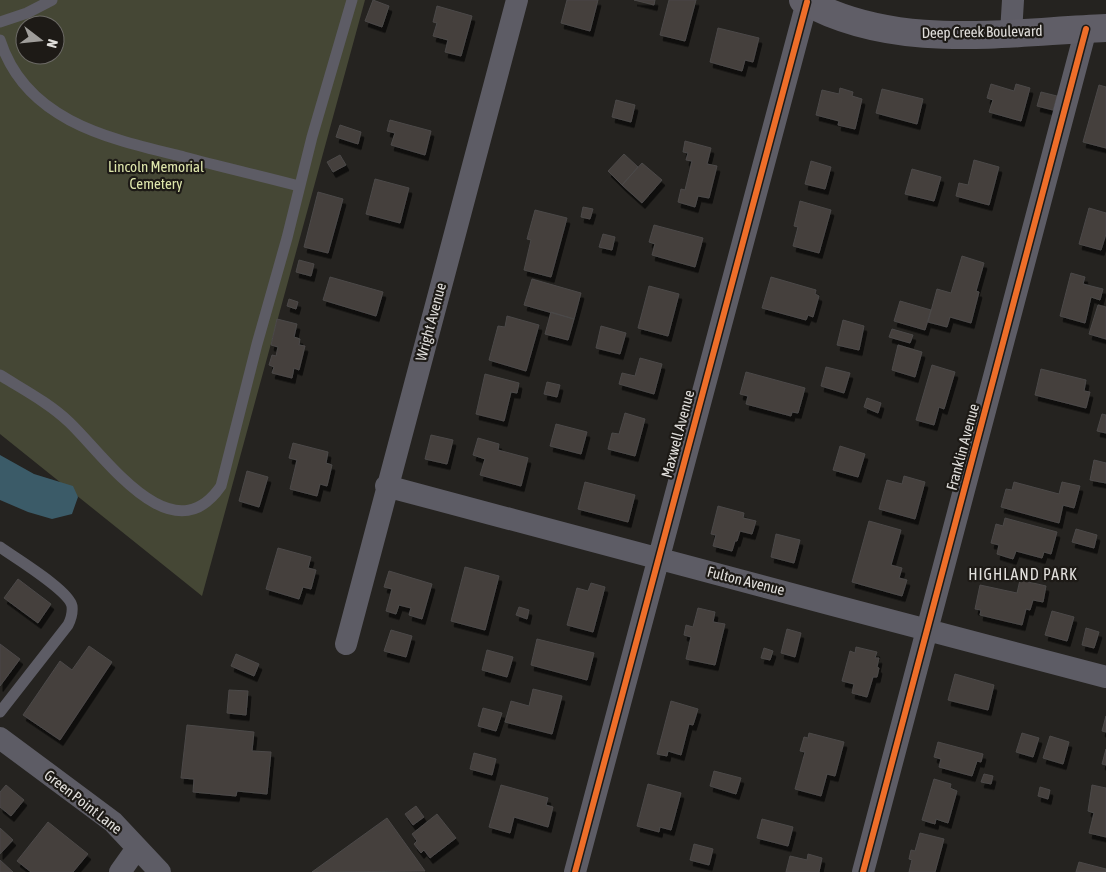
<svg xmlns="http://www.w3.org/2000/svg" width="1106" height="872" viewBox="0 0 1106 872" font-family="'Asap Condensed',sans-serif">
  <defs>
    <filter id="shadow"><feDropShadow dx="3" dy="5.5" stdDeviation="0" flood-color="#0009"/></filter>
  </defs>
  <rect width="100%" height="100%" fill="#252320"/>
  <path fill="#454735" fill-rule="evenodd" d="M0,0H365L202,596L0,434ZM25,25H55V55H25Z"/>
  <path fill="#3b5b68" d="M0,455L34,474L73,486L78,497L72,514L52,519L28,512L0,500Z"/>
  <path fill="#453f3e" stroke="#4b4948" filter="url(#shadow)" d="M373,0L389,6L382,27L365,21Z
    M567,0H598L590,31L561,23Z
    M634,0H655L654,5Z
    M669,0H696L685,41L660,35Z
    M437,6L472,16L461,56L445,52L448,40L433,36L437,23L433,22Z
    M718,28L759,38L753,62L745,60L742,71L710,62Z
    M991,84L1014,91L1016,84L1030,88L1021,121L989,112L993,100L987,98Z
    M1099,85L1106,87V148L1083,142Z
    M840,88L853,92L852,96L862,99L855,129L838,125L839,121L816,115L822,90L839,94Z
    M882,89L923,99L917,124L876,113Z
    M1041,92L1057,96L1053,110L1037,106Z
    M616,100L635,105L631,122L612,117Z
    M390,120L431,131L425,155L391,145L395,133L387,131Z
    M340,125L361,132L358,144L336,137Z
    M685,141L711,148L707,164L717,166L709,198L698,196L695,207L678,202L681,189L685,190L692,161L686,160L688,153L683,152Z
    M624,154L638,167L622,185L608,171Z
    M340,155L346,165L333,172L327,162Z
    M974,160L999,167L989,205L956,196L959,183L968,185Z
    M811,161L831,167L825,189L805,184Z
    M642,163L662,180L642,203L622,185Z
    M912,169L941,177L934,201L905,194Z
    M375,179L409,188L400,223L366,214Z
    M318,192L343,199L328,253L304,247Z
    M800,201L831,210L819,253L793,246L798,227L794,226Z
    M583,207L593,209L590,219L581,217Z
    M1089,208L1106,213V234L1101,250L1079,244Z
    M535,210L567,218L551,277L524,270L531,240L527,239Z
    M654,225L703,238L695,267L652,255L655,244L649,242Z
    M603,234L615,237L612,250L599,247Z
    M962,256L984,263L976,291L979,292L971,323L950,317L947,327L928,322L937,289L951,293Z
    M299,260L314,264L311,276L296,272Z
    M1071,273L1085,277L1083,284L1103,289L1100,300L1091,297L1085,323L1060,316Z
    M330,277L383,292L376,316L323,300Z
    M771,277L816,290L815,294L819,296L813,317L808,315L806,320L762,308Z
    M532,279L581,293L574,319L524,305Z
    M649,286L679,294L668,336L638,328Z
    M289,299L298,302L296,309L287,306Z
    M900,301L931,310L925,330L894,321Z
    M1098,305L1106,307V339L1089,334Z
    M551,312L574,319L568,340L545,334Z
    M507,316L539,325L526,371L489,360L498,326L505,327Z
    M277,319L297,324L294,337L300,339L299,345L305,346L299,370L294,368L292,378L272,373L274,367L269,365L272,355L276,356L278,347L271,345Z
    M843,320L864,326L859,350L837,345Z
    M601,326L626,333L620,354L596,348Z
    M892,329L913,335L910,343L889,337Z
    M898,345L922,352L915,377L892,370Z
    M640,358L662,364L654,394L619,384L622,373L635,376Z
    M932,365L955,372L944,409L939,407L934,425L916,420Z
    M826,367L850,373L844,393L821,386Z
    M1041,369L1086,380L1084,391L1090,392L1086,408L1035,395Z
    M746,372L805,388L798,413L792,412L791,416L746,404L748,396L740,394Z
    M485,374L519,383L517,393L511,392L504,421L476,414Z
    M547,382L560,385L557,397L544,394Z
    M867,398L881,403L878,413L864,407Z
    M625,413L645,419L635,456L608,449L612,433L619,434Z
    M1102,414L1106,415V433L1097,431Z
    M556,424L587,432L581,454L550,446Z
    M431,435L453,440L447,464L425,459Z
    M478,438L499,444L498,450L528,458L521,486L480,475L485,459L473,455Z
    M293,443L328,452L326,463L332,465L327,486L320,484L317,496L290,489L297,460L289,458Z
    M840,446L865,454L858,477L833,470Z
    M1094,460L1106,463V483L1090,480Z
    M247,471L268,477L259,507L239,501Z
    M904,476L925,482L915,519L879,509L887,480L902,484Z
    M585,482L635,495L628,522L578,509Z
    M1014,482L1059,494L1062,482L1080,486L1074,508L1063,505L1059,523L1001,507L1006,489L1012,490Z
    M718,506L744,513L743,518L756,521L752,534L740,531L737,541H735L732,551L713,546L716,535L711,534Z
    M1005,518L1057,532L1051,554L1044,552L1042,558L1016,551L1013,559L997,554L999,545L991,543L996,524L1003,526Z
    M869,521L901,530L891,565L902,568L899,578L907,580L902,596L852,582Z
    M1076,529L1097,535L1094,548L1072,542Z
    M776,534L800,540L794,563L771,557Z
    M278,548L311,557L308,568L316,570L311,589L303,587L299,599L266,589Z
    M465,567L499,576L485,630L451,621Z
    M389,571L432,584L422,619L409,615L411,608L399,605L396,614L386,611L392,589L384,587Z
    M18,579L51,604L38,623L4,598Z
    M1020,580L1046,586L1043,602L1033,600L1030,610L1026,609L1022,625L980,615L981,610L975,609L980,585L1017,593Z
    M591,583L605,587L593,632L567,625L577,588L588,591Z
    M519,607L529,610L527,619L516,615Z
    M698,608L715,612L713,622L725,624L715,665L686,659L691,637L684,635L686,625L693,627Z
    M1052,611L1074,617L1067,641L1045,635Z
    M1086,628L1099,632L1094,648L1082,645Z
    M787,629L801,633L795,657L781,653Z
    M391,630L412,636L406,657L384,651Z
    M537,639L594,653L587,680L531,665Z
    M0,644L20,659L0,686Z
    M89,646L112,662L60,740L23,715L60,661L72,670Z
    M856,647L877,652L875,658H879L877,667L879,668L877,677H873L867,697L852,693L854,684L842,681L850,651L855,653Z
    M764,648L773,651L770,660L761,658Z
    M487,650L513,657L507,677L482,670Z
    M236,654L259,664L254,676L231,666Z
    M955,674L994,685L988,710L948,700Z
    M533,689L562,696L552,734L505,722L511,701L529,706Z
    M229,690L248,691L246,715L227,713Z
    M671,701L698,709L693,725L689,724L681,755L668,751L667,756L657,754Z
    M483,708L502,713L496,731L478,726Z
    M1106,716V732L1102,731Z
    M187,725L254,732L252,751L271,752L267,794L237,791L236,796L193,792L194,779L181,778Z
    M809,733L844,742L835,776L827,774L821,796L795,789L805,752L800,751L804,737L808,738Z
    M1022,733L1039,738L1033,757L1016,752Z
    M1050,736L1069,742L1063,764L1043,758Z
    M938,742L983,754L981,762L977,761L972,776L939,767L941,759L934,757Z
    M1106,749V765L1102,764Z
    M474,753L496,759L492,775L470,769Z
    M714,771L741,778L736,794L710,786Z
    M984,774L993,776L991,784L981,782Z
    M934,779L951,784L950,788L957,791L948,823L936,819L935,824L922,820Z
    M648,784L681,793L671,830L660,827L659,832L637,826Z
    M6,785L24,800L11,816L0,807V792Z
    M501,785L548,798L546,805L553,807L548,827L514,817L510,833L489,827Z
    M1092,785L1106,788V837L1089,833L1094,813L1088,811Z
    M1040,787L1050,790L1048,799L1038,796Z
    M416,806L424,817L413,825L405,814Z
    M437,814L456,838L430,858L424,850L421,853L414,844L417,841L412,834Z
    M387,818L425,871L312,872Z
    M762,819L793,827L788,846L757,838Z
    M48,822L88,854L73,872H31L17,861Z
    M0,828L13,840L0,854Z
    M920,833L944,839L935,872H909L912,860L909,859L911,850L915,851Z
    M694,844L713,849L709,865L690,860Z
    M808,854L822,858L819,872H786L790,856L807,860Z
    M0,860L13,872H0Z
    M1079,862L1106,869V872H1076Z"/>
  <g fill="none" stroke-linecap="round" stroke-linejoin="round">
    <path stroke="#5d5c65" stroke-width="11" d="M0,22L27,13L52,0
      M0,40C26,122 111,139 184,157C222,167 261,176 299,186
      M0,375C24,390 49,403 69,422C105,456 172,557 221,486L257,344L287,238L312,137L352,0
      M0,547C15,558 69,590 72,606C73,614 71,619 68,625L0,712"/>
    <path stroke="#5d5c65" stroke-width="22" d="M1011,33L1013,0
      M386,486C626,552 866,613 1106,677
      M346,644C401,429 460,215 517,0
      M0,738L113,822L160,872
      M120,872L137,848
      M575,872L807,2
      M863,872L1086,29"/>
    <path stroke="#605e67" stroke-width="28" d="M803,0C895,52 1006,32 1106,28"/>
    <defs>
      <path id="cycleway" d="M575,872L807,2
        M863,872L1086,29"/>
    </defs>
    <use href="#cycleway" stroke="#1d1a16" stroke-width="9"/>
    <use href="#cycleway" stroke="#ee6e29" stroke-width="6"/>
  </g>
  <g text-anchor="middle" stroke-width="4.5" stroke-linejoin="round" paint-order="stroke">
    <g font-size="15" fill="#e1dfdc" stroke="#1d1a16">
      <text transform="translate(982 32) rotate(-1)" y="5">Deep Creek Boulevard</text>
      <text transform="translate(431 322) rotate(-75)" y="5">Wright Avenue</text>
      <text transform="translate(678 434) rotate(-75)" y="5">Maxwell Avenue</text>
      <text transform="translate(963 447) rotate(-75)" y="5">Franklin Avenue</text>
      <text transform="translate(746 581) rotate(14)" y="5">Fulton Avenue</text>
      <text transform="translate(83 802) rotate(38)" y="5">Green Point Lane</text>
    </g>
    <g font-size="15" fill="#dee6ab" stroke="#1d1a16">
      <text x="156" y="172">Lincoln Memorial<tspan x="156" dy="17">Cemetery</tspan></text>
    </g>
    <g font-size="16" letter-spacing="1" fill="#e1dfdc" stroke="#1d1a16">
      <text x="1023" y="580">HIGHLAND PARK</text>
    </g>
  </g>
  <g transform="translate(40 40) rotate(106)"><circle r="24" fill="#1d1a16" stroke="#6b6965"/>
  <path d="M0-4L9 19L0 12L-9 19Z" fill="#9f9d9a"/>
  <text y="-8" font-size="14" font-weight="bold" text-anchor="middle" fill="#e1dfdc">N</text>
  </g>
</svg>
